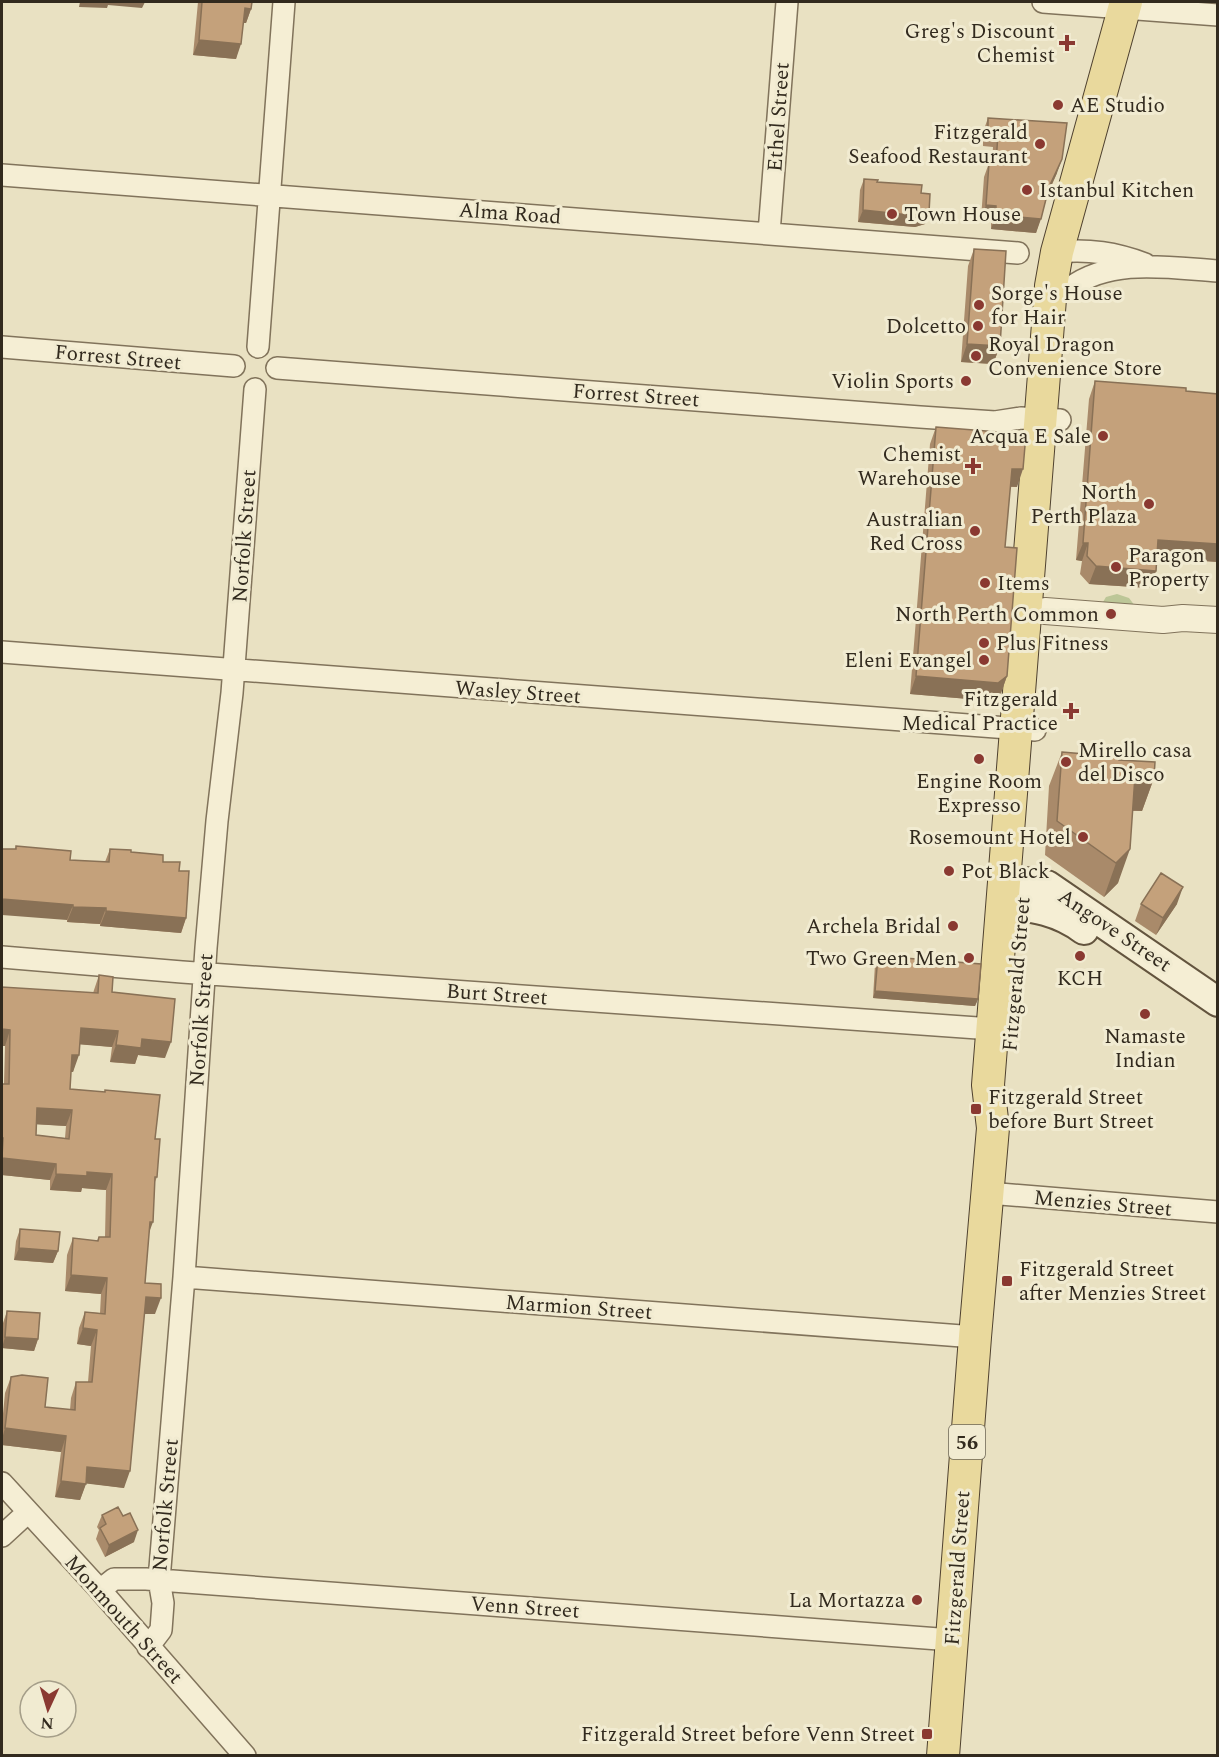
<svg xmlns="http://www.w3.org/2000/svg" width="1219" height="1757" viewBox="0 0 1219 1757" font-family="Spectral,serif">
  <rect width="100%" height="100%" fill="#e9e1c2"/>
  <path fill="#bcc697" d="M1117,594L1129,598L1135,606L1100,607L1106,597Z"/>
  <g fill="none" stroke-linecap="round" stroke-linejoin="round">
    <defs>
      <path id="minor" d="M1043,2L1218,15
        M2,175L1018,253
        M769,233L787,2
        M1057,252C1090,249 1115,253 1145,264
        M1070,288C1111,257 1170,268 1218,271
        M2,347L234,366
        M258,347L284,2
        M277,368L920,417L995,422L1021,418L1060,420
        M2,652L1035,730
        M2,957L182,972L992,1029
        M988,1193L1218,1212
        M184,1277L975,1337
        M2,1483L100,1590L245,1756
        M2,1536L27,1513
        M100,1590L114,1579H146L952,1640
        M148,1647L161,1630L163,1603L159,1580L184,1277L206,948L217,821L232,693L255,389"/>
      <path id="tertiary" d="M1045,611L1163,620L1183,618L1218,620"/>
      <path id="secondary" d="M1004,879L1047,885L1218,1002
        M1002,904C1033,907 1059,911 1084,930"/>
      <path id="primary" d="M943,1756L975,1337L993,1128L988,1085L1051,286L1057,252L1126,2"/>
    </defs>
    <use href="#minor" stroke="#81735b" stroke-width="24"/>
    <use href="#tertiary" stroke="#81735b" stroke-width="28"/>
    <use href="#secondary" stroke="#63543e" stroke-width="32"/>
    <use href="#primary" stroke="#4f412f" stroke-width="34"/>
    <use href="#minor" stroke="#f5eed4" stroke-width="21"/>
    <use href="#tertiary" stroke="#f5eed4" stroke-width="26"/>
    <use href="#secondary" stroke="#f5eed4" stroke-width="28"/>
    <use href="#primary" stroke="#e9d99d" stroke-width="32"/>
  </g>
  <path fill="#a98a6a" fill-rule="evenodd" d="M198,2H252L251,9L246,23H243L236,59L193,55Z
    M988,118L1057,173L1048,194L1036,233L991,229V220L981,219L984,177L989,163H992L993,147L983,146V132Z
    M864,179L921,193L925,224L915,227L858,222L860,190Z
    M974,249L1000,346L993,364L961,362L968,266Z
    M1095,381L1186,391L1218,562L1157,558L1156,571L1149,588L1089,584L1080,574L1082,561L1076,560L1089,399Z
    M936,427L1017,487H1010L1005,547L1007,676L1001,693L992,701L910,694L930,444Z
    M1062,752L1119,760L1154,778L1142,811H1133L1118,883L1104,897L1045,855L1049,786Z
    M16,846L70,860L105,862L110,849L131,852L163,862L179,871L186,918L181,933L100,926V924L67,922V920L15,849Z
    M1141,904H1177L1156,935L1135,921Z
    M878,956L978,999L975,1006L873,998L875,964Z
    M99,975L165,1058L138,1055L135,1064L110,1062L112,1047L80,1044L73,1072H71L70,1089L155,1139L157,1177L154,1184L149,1233L145,1283L155,1314H144L124,1488L86,1483L80,1500L55,1497L61,1452L2,1445V1424L5,1393L11,1377L45,1407L70,1410L71,1398L76,1382H88L91,1346L77,1344L79,1328L85,1312L100,1313L101,1294L65,1291L67,1255L73,1238L97,1241L99,1237H105L106,1190L82,1188L81,1192L50,1190V1180L2,1175V1084H4L5,1046H2V987L93,993ZM36,1124L66,1126L65,1138L36,1135Z
    M20,1229L58,1251L53,1263L14,1260L16,1241Z
    M7,1311L38,1339L34,1351L2,1348L3,1323Z
    M102,1515L134,1542L105,1557L96,1539L99,1530L97,1527Z"/>
  <path fill="#897156" d="M80,2H145L142,8L108,5L107,8L79,7Z
    M245,8L251,9L246,23H240Z
    M199,40L241,44L236,59L193,55Z
    M1062,159L1057,173L1044,201L1049,187Z
    M986,205L996,206L991,220L981,219Z
    M863,210L929,213L925,224L915,227L858,222Z
    M996,215L1041,219L1036,233L991,229Z
    M967,344L1000,346L993,364L961,362Z
    M1012,469H1023L1017,487L1005,486Z
    M1158,540L1218,544V562L1152,557Z
    M1083,543H1088L1082,561L1076,560Z
    M1096,566L1156,571L1149,588L1089,584Z
    M916,676H1007L1001,693L992,701L910,694Z
    M1135,776L1154,778L1142,811L1123,810Z
    M1130,849L1118,883L1104,897L1116,863Z
    M1183,887L1177,904L1156,935L1163,918Z
    M2,899L73,905L67,920L2,915Z
    M73,907L106,908L100,924L67,922Z
    M106,911L186,918L181,933L100,926Z
    M875,991L978,999L975,1006L873,998Z
    M81,1028L118,1031L112,1047L75,1044Z
    M2,1029L10,1030L5,1046H2Z
    M142,1039L171,1042L165,1058L138,1055L135,1064L110,1062L116,1045Z
    M72,1055H79L73,1072L66,1071Z
    M37,1108L72,1110L66,1126L31,1124Z
    M2,1158L56,1164L50,1180L2,1175Z
    M87,1172L112,1174L106,1190L82,1188L81,1192L50,1190L56,1174Z
    M150,1222H153L147,1238Z
    M19,1248L58,1251L53,1263L14,1260Z
    M71,1275L107,1278L101,1294L65,1291Z
    M146,1297L161,1298L155,1314H140Z
    M83,1328L97,1330L91,1346L77,1344Z
    M5,1337L38,1339L34,1351L2,1348Z
    M5,1428L66,1436L61,1452L2,1445V1439Z
    M87,1467L130,1471L124,1488L82,1483Z
    M61,1481L86,1484L80,1500L55,1497Z
    M138,1530L134,1542L105,1557L109,1545Z"/>
  <path fill="#c4a17b" stroke="#897156" stroke-width="1.5" fill-rule="evenodd" d="M202,2H252L251,9L245,8L241,44L199,40Z
    M988,118L1067,123L1062,159L1049,187L1041,219L996,215V206L986,205L989,163L996,164L998,133L988,132Z
    M864,179L878,180L877,182L922,185L921,193L930,194L929,213L919,216L863,210Z
    M974,249L1006,251L1000,346L967,344Z
    M1095,381L1186,388V391L1218,394V544L1158,540L1156,571L1096,566L1087,556L1088,543H1083Z
    M936,427L1026,434L1023,469H1012L1005,547L1017,548L1007,676L998,683L916,676Z
    M1062,752L1119,757V760L1155,762L1154,778L1135,776L1130,849L1116,863L1057,821Z
    M16,846L71,851L70,860L109,862L110,849L131,850V852L163,855V862H180L179,871H189L186,918L106,911V908L73,907V905L2,899V849H16Z
    M1161,873L1183,887L1163,918L1141,904Z
    M878,956L981,964L978,999L875,991Z
    M99,975L113,977L112,992L175,999L171,1042L142,1039L141,1048L116,1045L118,1031L81,1028L79,1055H72L70,1089L105,1092V1090L160,1095L155,1139H160L157,1177H155L153,1222H150L145,1283L161,1284V1298L146,1297L130,1471L87,1467L86,1484L61,1481L66,1436L5,1428L11,1377L22,1375L48,1378L45,1407L75,1410L76,1382H92L97,1330L83,1328L85,1312L105,1314L107,1278L71,1275L73,1238L98,1241L99,1237H110L112,1174L87,1172V1176L56,1174V1164L2,1158L3,1138H2V1084H9L10,1030L2,1029V987L98,993ZM37,1108L72,1110L69,1139L36,1135Z
    M20,1229L60,1232L58,1251L19,1248Z
    M7,1311L40,1313L38,1339L5,1337Z
    M118,1507L123,1516L130,1513L138,1530L109,1545L100,1528L106,1524L102,1515Z"/>
  <g fill="#8a3931" stroke="#f1ebd1" stroke-width="2">
    <path d="M1064 34h6v6h6v6h-6v6h-6v-6h-6v-6h6z"/>
    <circle cx="1058" cy="105" r="6"/>
    <circle cx="1040" cy="144" r="6"/>
    <circle cx="1027" cy="190" r="6"/>
    <circle cx="892" cy="214" r="6"/>
    <circle cx="979" cy="305" r="6"/>
    <circle cx="978" cy="326" r="6"/>
    <circle cx="976" cy="356" r="6"/>
    <circle cx="966" cy="381" r="6"/>
    <circle cx="1103" cy="436" r="6"/>
    <path d="M970 457h6v6h6v6h-6v6h-6v-6h-6v-6h6z"/>
    <circle cx="1149" cy="504" r="6"/>
    <circle cx="975" cy="531" r="6"/>
    <circle cx="1116" cy="567" r="6"/>
    <circle cx="985" cy="583" r="6"/>
    <circle cx="1111" cy="614" r="6"/>
    <circle cx="984" cy="643" r="6"/>
    <circle cx="984" cy="660" r="6"/>
    <path d="M1068 702h6v6h6v6h-6v6h-6v-6h-6v-6h6z"/>
    <circle cx="979" cy="759" r="6"/>
    <circle cx="1066" cy="762" r="6"/>
    <circle cx="1083" cy="837" r="6"/>
    <circle cx="949" cy="871" r="6"/>
    <circle cx="953" cy="926" r="6"/>
    <circle cx="1080" cy="956" r="6"/>
    <circle cx="969" cy="958" r="6"/>
    <circle cx="1145" cy="1014" r="6"/>
    <rect x="970" y="1103" width="12" height="12" rx="3"/>
    <rect x="1001" y="1275" width="12" height="12" rx="3"/>
    <circle cx="917" cy="1600" r="6"/>
    <rect x="921" y="1728" width="12" height="12" rx="3"/>
  </g>
  <g text-anchor="middle" stroke-width="6" stroke-linejoin="round" paint-order="stroke">
    <rect fill="#f1ebd1" stroke="#6b6454" stroke-width="1.5" x="949" y="1425" width="36" height="34" rx="4.5"/>
    <g font-size="20" font-weight="bold" fill="#322a1e">
      <text x="967" y="1449">56</text>
    </g>
    <g font-size="21" fill="#322a1e" stroke="#f1ebd1" text-anchor="end">
      <text x="1055" y="38">Greg's Discount<tspan x="1055" dy="24">Chemist</tspan></text>
      <text x="1070" y="112" text-anchor="start">AE Studio</text>
      <text x="1028" y="139">Fitzgerald<tspan x="1028" dy="24">Seafood Restaurant</tspan></text>
      <text x="1039" y="197" text-anchor="start">Istanbul Kitchen</text>
      <text x="904" y="221" text-anchor="start">Town House</text>
      <text x="991" y="300" text-anchor="start">Sorge's House<tspan x="991" dy="24">for Hair</tspan></text>
      <text x="966" y="333">Dolcetto</text>
      <text x="988" y="351" text-anchor="start">Royal Dragon<tspan x="988" dy="24">Convenience Store</tspan></text>
      <text x="954" y="388">Violin Sports</text>
      <text x="1091" y="443">Acqua E Sale</text>
      <text x="961" y="461">Chemist<tspan x="961" dy="24">Warehouse</tspan></text>
      <text x="1137" y="499">North<tspan x="1137" dy="24">Perth Plaza</tspan></text>
      <text x="963" y="526">Australian<tspan x="963" dy="24">Red Cross</tspan></text>
      <text x="1128" y="562" text-anchor="start">Paragon<tspan x="1128" dy="24">Property</tspan></text>
      <text x="997" y="590" text-anchor="start">Items</text>
      <text x="1099" y="621">North Perth Common</text>
      <text x="996" y="650" text-anchor="start">Plus Fitness</text>
      <text x="972" y="667">Eleni Evangel</text>
      <text x="1058" y="706">Fitzgerald<tspan x="1058" dy="24">Medical Practice</tspan></text>
      <text x="1078" y="757" text-anchor="start">Mirello casa<tspan x="1078" dy="24">del Disco</tspan></text>
      <text x="979" y="788" text-anchor="middle">Engine Room<tspan x="979" dy="24">Expresso</tspan></text>
      <text x="1071" y="844">Rosemount Hotel</text>
      <text x="961" y="878" text-anchor="start">Pot Black</text>
      <text x="941" y="933">Archela Bridal</text>
      <text x="957" y="965">Two Green Men</text>
      <text x="1080" y="985" text-anchor="middle">KCH</text>
      <text x="1145" y="1043" text-anchor="middle">Namaste<tspan x="1145" dy="24">Indian</tspan></text>
      <text x="988" y="1104" text-anchor="start">Fitzgerald Street<tspan x="988" dy="24">before Burt Street</tspan></text>
      <text x="1019" y="1276" text-anchor="start">Fitzgerald Street<tspan x="1019" dy="24">after Menzies Street</tspan></text>
      <text x="905" y="1607">La Mortazza</text>
      <text x="915" y="1741">Fitzgerald Street before Venn Street</text>
    </g>
    <g font-size="21" fill="#322a1e" stroke="#f1ebd1">
      <text transform="translate(778 117) rotate(-86)" y="7">Ethel Street</text>
      <text transform="translate(510 213) rotate(4)" y="7">Alma Road</text>
      <text transform="translate(118 357) rotate(5)" y="7">Forrest Street</text>
      <text transform="translate(636 395) rotate(4)" y="7">Forrest Street</text>
      <text transform="translate(244 536) rotate(-86)" y="7">Norfolk Street</text>
      <text transform="translate(518 692) rotate(4)" y="7">Wasley Street</text>
      <text transform="translate(1115 930) rotate(34)" y="7">Angove Street</text>
      <text transform="translate(1016 974) rotate(-85)" y="7">Fitzgerald Street</text>
      <text transform="translate(497 994) rotate(4)" y="7">Burt Street</text>
      <text transform="translate(201 1020) rotate(-86)" y="7">Norfolk Street</text>
      <text transform="translate(1103 1203) rotate(5)" y="7">Menzies Street</text>
      <text transform="translate(579 1307) rotate(4)" y="7">Marmion Street</text>
      <text transform="translate(165 1505) rotate(-85)" y="7">Norfolk Street</text>
      <text transform="translate(957 1568) rotate(-86)" y="7">Fitzgerald Street</text>
      <text transform="translate(525 1607) rotate(4)" y="7">Venn Street</text>
      <text transform="translate(124 1619) rotate(48)" y="7">Monmouth Street</text>
    </g>
  </g>
  <rect width="1219" height="1757" fill="none" stroke="#322a1e" stroke-width="6"/>
  <g transform="translate(48 1709) rotate(184)"><circle r="28" fill="#f1ebd1" stroke="#a59e89" stroke-width="1.5"/>
  <path d="M0-4.5L10 22L0 15L-10 22Z" fill="#8a3931"/>
  <text y="-9" font-size="16" font-weight="bold" text-anchor="middle" fill="#322a1e">N</text>
  </g>
</svg>
